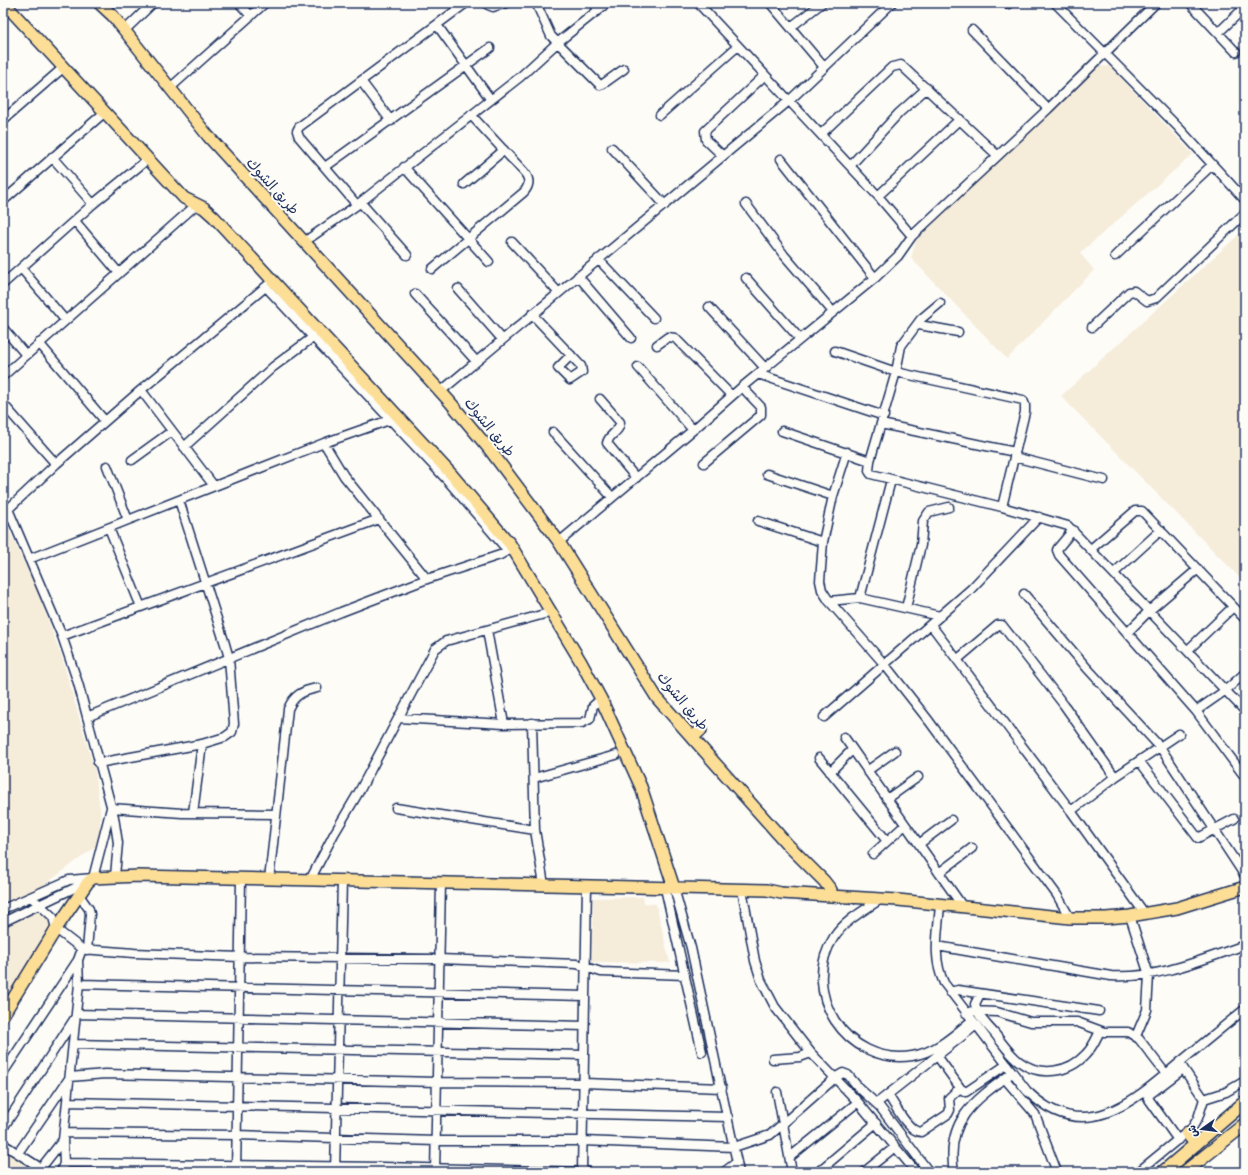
<svg xmlns="http://www.w3.org/2000/svg" width="1248" height="1175" viewBox="0 0 1248 1175" font-family="'Balsamiq Sans','Playpen Sans Arabic',sans-serif">
  <rect width="100%" height="100%" fill="#fdfcf7"/>
  <filter id="ink" filterUnits="userSpaceOnUse"><feTurbulence type="fractalNoise" baseFrequency=".025" numOctaves="2"/><feDisplacementMap in="SourceGraphic" scale="8" xChannelSelector="R" yChannelSelector="G"/><feConvolveMatrix kernelMatrix="1 2 1 2 8 2 1 2 1" color-interpolation-filters="sRGB"/></filter>
  <g filter="url(#ink)">
    <path fill="#f6ecda" d="M1110,66L1193,154L1080,253L1094,270L1007,359L911,258L916,240L1097,67Z
      M1245,229V583L1061,396Z
      M5,522L35,585L62,658L95,772L100,809V830L99,844L27,898L56,923L3,1015V524Z
      M643,897L644,903L656,904L670,963L592,962L593,898Z
      M3,1140L42,1163L45,1172H3Z"/>
    <g fill="none" stroke-linecap="round" stroke-linejoin="round">
      <defs>
        <path id="minor" d="M239,3L251,16
          M487,3L488,5L493,7L507,3
          M536,3L551,36L600,85L603,84L624,69
          M595,3L598,11
          M698,3L878,196L912,236
          M770,3L824,67
          M1055,3L1178,127L1245,200
          M1190,3L1236,52
          M1008,4L1009,3
          M437,25L491,100
          M791,27L822,3
          M125,30L153,3
          M972,30L1048,109
          M1218,33L1245,7
          M361,81L391,121
          M170,88L265,3
          M660,115L738,46
          M3,120L64,67
          M821,134L892,67L901,65L997,155
          M612,148L665,205
          M723,156L706,140L705,131L765,75
          M52,157L93,204
          M781,159L875,278
          M850,166L899,113L927,88
          M325,167L490,48
          M404,167L489,262
          M464,184L504,150
          M878,196L960,119
          M3,201L105,112
          M361,203L407,255
          M746,204L784,255L833,312
          M357,205L299,137L297,131L299,127L466,3
          M75,221L118,272
          M304,242L357,205L520,77L557,43L607,3
          M512,242L558,292
          M1115,256L1212,165
          M598,259L654,318
          M21,268L65,320
          M432,269L524,192C530,185 530,179 524,172L471,115
          M578,276L631,338
          M746,278L800,339
          M3,284L93,204L148,159
          M266,287L447,480L508,551
          M458,289L502,339
          M415,294L476,361
          M940,303L921,319L901,346L896,372L870,461L869,471L871,474L1002,507L1068,526L1245,711
          M709,307L765,368
          M532,314L581,366L582,372L570,380L558,368L571,355
          M919,325L958,332
          M1092,327L1129,292L1134,291L1147,301L1156,298L1245,213
          M3,328L26,355
          M39,343L105,421
          M657,345L668,337L675,338L731,395
          M835,351L896,372L1023,400L1025,405V412L1002,507
          M638,367L693,430
          M758,374L884,416
          M3,376L196,205
          M141,390L214,486
          M440,392L790,100L892,3
          M600,399L620,422C620,432 609,434 607,443L636,478
          M3,404L56,464
          M881,424L1015,452
          M782,431L870,461
          M553,432L612,497
          M324,443L344,476L427,579
          M184,447L273,367L316,335
          M847,452L833,496L823,542L820,581L822,590L829,601L885,665L929,721L1057,895L1070,918
          M1014,457L1104,480
          M132,460L172,431
          M704,463L761,415V407L742,387
          M107,466L128,520
          M767,474L833,496
          M8,509L62,636L78,683L114,817L118,843L115,876
          M3,514L56,464L141,390L269,284
          M758,521L823,542
          M109,528L141,607
          M1073,530L1058,548L1057,550L1059,555L1196,711L1245,777
          M559,542L693,430L742,387L875,278L898,256L912,236L1048,109L1156,3
          M1091,549L1135,511H1142L1245,619
          M29,559L324,443L398,417
          M1114,573L1161,530
          M1024,594L1087,668L1160,747L1245,876
          M860,598L891,480
          M829,601L860,598L940,616
          M906,608L921,545L923,521L929,512L949,507
          M931,625L1071,811L1145,914
          M487,630L504,724
          M1127,633L1150,610L1198,569
          M62,636L379,519
          M1188,650L1233,607
          M958,659L998,625H1002L1064,705L1115,777
          M1196,711L1226,690L1245,673
          M87,717L341,612L427,579L500,555L512,548
          M824,717L971,589L1039,517
          M398,718L504,724L582,723L590,719L593,706L601,699
          M532,723L535,830L544,885
          M844,737L963,907
          M819,758L887,841
          M1140,762L1198,838L1234,819
          M98,763L202,744L225,737L232,732L234,724L229,658L225,644L179,500
          M867,771L895,751
          M830,772L852,750
          M534,778L616,755
          M887,799L918,777
          M111,808L182,813L276,814
          M396,808L535,830
          M1071,811L1115,777L1179,734
          M193,813L202,744
          M919,844L951,820
          M873,854L905,825
          M939,873L972,848
          M269,880L288,709C294,695 302,691 317,688
          M310,880L334,834L360,790L435,649L446,641L552,612
          M665,888L702,1052
          M674,888L691,948L739,1172
          M742,889L755,961L761,980L775,1007L811,1053L858,1102L916,1172
          M79,895L89,909L90,914L87,950
          M31,897L53,917L56,929L82,949L78,960L79,984L63,1140L64,1163L61,1172
          M881,899C865,910 845,920 834,937C798,992 847,1066 912,1056C936,1052 953,1036 971,1021
          M940,905C938,932 932,958 944,983L1027,1091C1083,1146 1132,1103 1179,1063C1201,1045 1223,1027 1245,1009
          M3,909L69,880L93,878L111,808
          M1130,916L1149,975L1147,1010L1136,1036
          M3,922L87,882
          M937,946L1111,976C1158,979 1201,960 1245,945
          M82,949L134,953L240,957L439,959L577,964L601,972L685,975
          M79,984L585,996
          M950,992L958,990L1099,1011
          M980,994L975,1004C977,1016 988,1026 995,1034C1003,1044 1010,1055 1020,1062C1040,1077 1069,1073 1086,1054C1093,1047 1096,1039 1100,1031
          M966,1013L973,1011L997,1012L1031,1022H1077L1104,1032H1128L1139,1039L1166,1074
          M76,1014L584,1026
          M73,1044L584,1055
          M938,1057L961,1089L966,1092L1006,1065
          M773,1059L800,1057L811,1053
          M1181,1065L1204,1099
          M3,1073L78,960
          M1005,1079L1035,1114L1057,1172
          M777,1092L792,1172
          M888,1095C895,1105 908,1132 921,1132L948,1114L950,1110L949,1098L960,1088
          M68,1102L728,1117
          M877,1103L975,1026
          M3,1128L75,1018
          M65,1133L236,1135L436,1141H583L734,1147L770,1135L836,1077L843,1073L848,1075L859,1088L880,1107L929,1172
          M1178,1140L1148,1098L1150,1094L1183,1069
          M3,1144L47,1172
          M18,1153L70,1077L105,1074L437,1082L584,1083L722,1088
          M790,1157L858,1102
          M64,1163L383,1167L588,1172
          M41,1168L63,1140
          M236,1172L241,879
          M335,1172L342,881
          M435,1172L441,883
          M582,1172L587,885
          M724,1172L737,1162
          M818,1172L876,1123
          M864,1172L895,1147
          M954,1172C945,1120 975,1100 1012,1073
          M1138,1172L1192,1128L1198,1118L1204,1099L1226,1092L1245,1081"/>
        <path id="major" d="M4,3L184,198L204,208L214,217L452,475L510,544L581,662L601,699L641,787L674,888
          M99,3L113,16L208,136L450,402L490,450L559,542L657,698L787,844L824,881L831,890
          M693,737L701,730
          M3,1015L56,929L88,882L93,878L139,876L767,890L781,893L898,900L1070,918H1106L1130,916L1177,908L1245,887"/>
        <path id="highway" d="M1187,1133L1196,1144
          M1163,1172L1245,1102
          M1185,1172L1245,1124"/>
      </defs>
      <use href="#minor" stroke="#1b2f5e" stroke-width="11"/>
      <use href="#major" stroke="#1b2f5e" stroke-width="14"/>
      <use href="#highway" stroke="#1b2f5e" stroke-width="15"/>
      <use href="#minor" stroke="#fdfcf7" stroke-width="8"/>
      <use href="#major" stroke="#fcde96" stroke-width="11"/>
      <use href="#highway" stroke="#fcde96" stroke-width="12"/>
    </g>
  </g>
  <g text-anchor="middle" stroke-width="4" stroke-linejoin="round" paint-order="stroke">
    <g font-size="14" fill="#1b2f5e" stroke="#fdfcf7">
      <text transform="translate(273 186) rotate(48)" y="5">طريق الشوك</text>
      <text transform="translate(490 427) rotate(51)" y="5">طريق الشوك</text>
      <text transform="translate(683 701) rotate(50)" y="5">طريق الشوك</text>
    </g>
  </g>
  <rect width="1248" height="1175" fill="none" stroke="#fdfcf7" stroke-width="16"/>
  <rect x="8" y="8" width="1232" height="1159" fill="none" stroke="#1b2f5e" stroke-width="1.5" filter="url(#ink)"/>
  <g transform="translate(1202 1129) rotate(256)" stroke="#fdfcf7" stroke-width="3" paint-order="stroke">
  <path d="M0-3L7 15L0 10L-7 15Z" fill="#1b2f5e"/>
  <text y="-6" font-size="11" font-weight="bold" text-anchor="middle" fill="#1b2f5e">ش</text>
  </g>
</svg>
